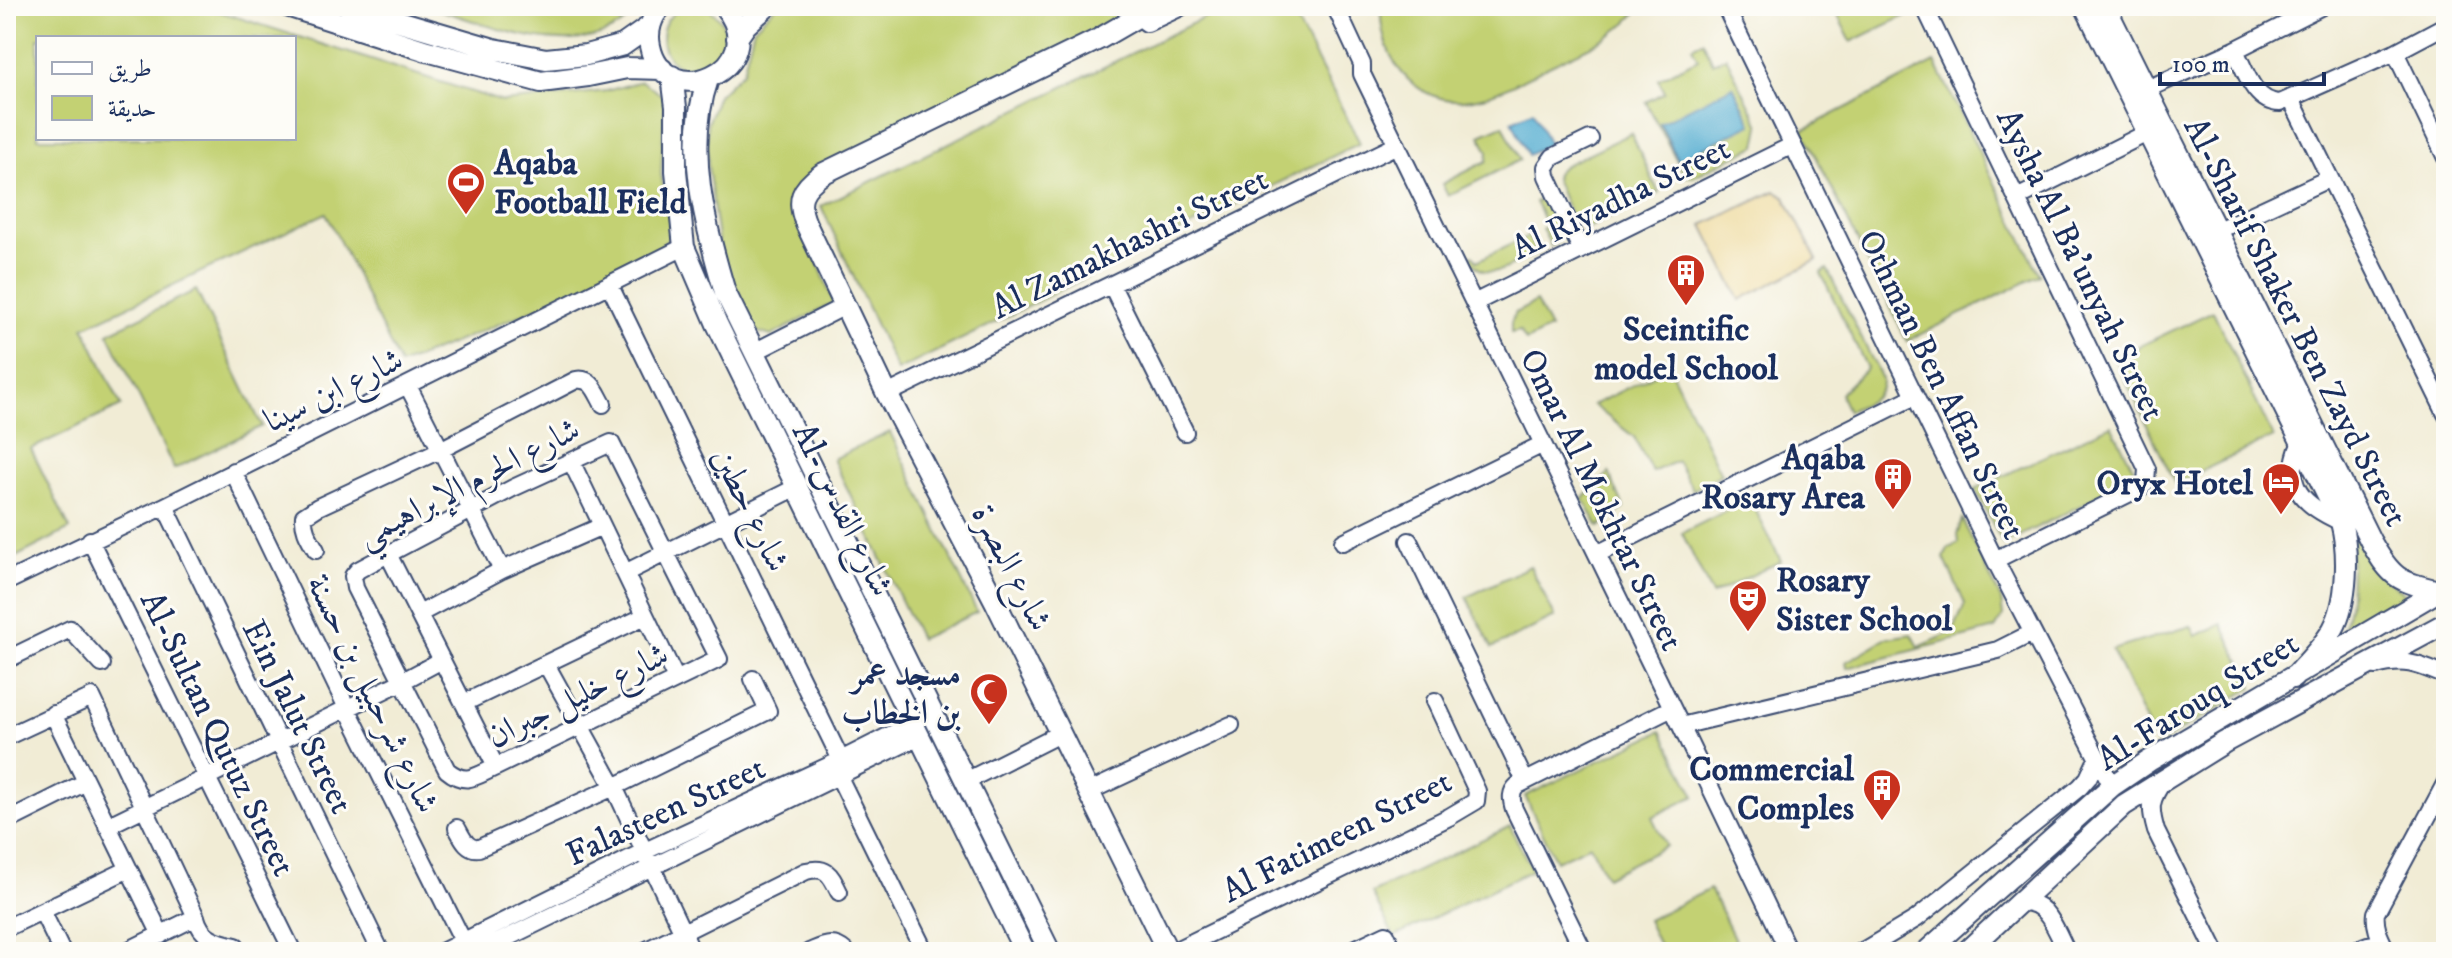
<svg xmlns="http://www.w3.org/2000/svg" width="2452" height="958" viewBox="0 0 2452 958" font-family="'IM FELL DW Pica',Amiri,serif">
  <rect width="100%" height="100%" fill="#fdfcf7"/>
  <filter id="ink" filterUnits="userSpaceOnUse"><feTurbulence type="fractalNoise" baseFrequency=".0125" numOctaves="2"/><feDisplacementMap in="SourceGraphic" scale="16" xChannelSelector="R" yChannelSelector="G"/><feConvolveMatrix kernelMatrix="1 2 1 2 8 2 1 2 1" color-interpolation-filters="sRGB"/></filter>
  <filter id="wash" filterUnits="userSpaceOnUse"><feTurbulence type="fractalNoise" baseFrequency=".006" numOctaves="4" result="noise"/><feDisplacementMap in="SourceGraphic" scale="32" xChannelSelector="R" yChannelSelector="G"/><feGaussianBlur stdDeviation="1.8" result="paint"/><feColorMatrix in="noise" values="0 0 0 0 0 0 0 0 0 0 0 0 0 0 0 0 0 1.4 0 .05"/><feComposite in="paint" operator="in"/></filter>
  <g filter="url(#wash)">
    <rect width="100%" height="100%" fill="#f1ecd5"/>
    <path fill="#c3d173" stroke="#6f8068" stroke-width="2" fill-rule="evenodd" d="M662 38a32 32 0 1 1 64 0a32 32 0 1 1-64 0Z
      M6,6H202L503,102L607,91L641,81L665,97L661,174L672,235L657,250L596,284L400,365L326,213L84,327L121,406L31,449L70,529L6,562ZM38,38H294V138H38Z
      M427,6H640C633,13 626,22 618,27C562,60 484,23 427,6Z
      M776,6H1156L806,182L797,210L834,303L771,336L755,331L737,296L719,247L708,166L707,124L718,95L743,71L754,28Z
      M1228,6H1289L1360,143L897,371L821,206Z
      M1381,6H1641C1620,36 1587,47 1555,63C1531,74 1507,90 1482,97C1422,114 1378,63 1381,6Z
      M1833,6H1910L1913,12L1851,42Z
      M1703,41L1713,63L1726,57L1760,126L1756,146L1693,177L1685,176L1646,102L1665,92L1658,79L1698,59L1692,47Z
      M1935,62L2040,275L1907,341L1803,130Z
      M1503,125L1520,160L1448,196L1442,184L1487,161L1488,152L1480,135Z
      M1631,133L1659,193L1586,229C1569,220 1563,196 1555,179L1556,173L1563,166Z
      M1545,197L1562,230L1559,232L1558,241L1551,246L1542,229L1547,226L1535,202Z
      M1528,236L1536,253C1514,264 1485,287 1469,257L1473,255L1477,261Z
      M1827,269L1882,379C1883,400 1864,403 1848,411L1840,394L1867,368L1821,273Z
      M196,290L262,426L174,469L108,333Z
      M1536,302L1550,329L1526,341L1520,331L1511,333V323L1515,313Z
      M2213,311L2273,437L2175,484L2115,358Z
      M1669,367L1721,474L1693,490L1677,461L1652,472L1634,437L1593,405Z
      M2111,425L2135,471L2132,480L2003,544L1975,489Z
      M890,432L977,612L920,639L833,459Z
      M1609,473L1624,508L1599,527L1583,499Z
      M1750,499L1781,561L1712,595L1682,533Z
      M1962,519L2001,599L2003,616L1995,629L1847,668L1846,662L1887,638L1912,634L1919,647L1953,632L1965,604L1944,558L1948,549L1958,543L1957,535Z
      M2353,524L2367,556L2379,574L2406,595L2334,646C2360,607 2346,568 2353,524Z
      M1530,566L1555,617L1492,648L1467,597Z
      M2222,624L2253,687L2157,745L2112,650L2191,626L2196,636Z
      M1661,731L1695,796L1652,817L1666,846L1606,877L1590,845L1556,861L1525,796Z
      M1510,826L1532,870L1394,937L1372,893Z
      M1710,889L1741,952H1662L1647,920Z"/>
    <path fill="#eeda9e" stroke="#84847e" stroke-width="2" d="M1775,191L1785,197L1817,260L1740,300L1703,225Z"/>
    <path fill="#54add1" stroke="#386e98" stroke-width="2" d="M1733,86L1752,124L1678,160L1660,123Z
      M1533,111L1549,144L1528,155L1512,121Z"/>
  </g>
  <g filter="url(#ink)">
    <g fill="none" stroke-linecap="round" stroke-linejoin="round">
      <defs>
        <path id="minor" d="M1335,6L1362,64V74L1681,726L1789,952
          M1725,6L1995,560L2112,786
          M1924,6L2147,469L2146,482L2140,488L1995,560
          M2235,50C2245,70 2254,103 2280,103L2395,52L2446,25
          M2395,52L2446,158
          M2145,90L2235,50L2322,6
          M2291,99L2446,414
          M2017,198L2147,133
          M2216,231L2330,178
          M1581,249L1547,176L1546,167L1553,157L1590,139
          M609,284L841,760
          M1112,286L1185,432
          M1474,303L1793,145
          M754,352L845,306
          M408,386L502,570
          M887,394L1397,145
          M2301,442C2281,486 2303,505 2341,522
          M611,443L719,659L496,767C476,776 466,786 447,770L355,588L353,576L358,570L513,488Z
          M571,461L676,679
          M233,471L347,708L463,941
          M165,506L381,952
          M90,540L293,952
          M1409,541L1525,781
          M1343,542L1543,444
          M316,550C310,539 303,530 304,516L318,507L442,449L576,380C592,377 596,392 603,404
          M388,554L496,767
          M1597,554L1915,396
          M625,573L797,487
          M6,582L165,506L684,247
          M419,614L502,570L602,526
          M6,660L70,629L102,664
          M546,664L614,787L692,952
          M2376,666C2406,658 2419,665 2446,676
          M464,703L645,616
          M53,714L161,935
          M1681,726L1998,650L2032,633
          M6,737L92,697L196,917C201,938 217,942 236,946L239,952
          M838,775L925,952
          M2164,780C2150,800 2149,807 2156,831L2216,952
          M966,781L1061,733
          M1090,791L1231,725
          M6,822L86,782
          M107,826L401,682L442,660
          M457,828C462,837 467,850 479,848L614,787L768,711L753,679
          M2016,904C2021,903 2026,902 2030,903C2049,906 2059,937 2067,952
          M42,911L62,952
          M6,928L129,869
          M125,952L196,917
          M442,952L643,852L841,760L914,723
          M478,952L920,736
          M643,952L806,871C827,866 830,874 839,892
          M809,952C824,946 833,940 846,952
          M1172,952L1449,817L1476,801L1477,791L1435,701
          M1348,952L1386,934L1394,952
          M1584,952L1514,809C1511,799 1510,792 1518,785L1672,708
          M1861,952L1916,919L2080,787L2088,778L2097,759
          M2356,952C2366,943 2376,941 2386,952
          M2387,952C2381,939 2374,928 2376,913L2446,782"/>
        <path id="major" d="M287,6L427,51L541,82L588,76L627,68L662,69
          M348,6L494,49L546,59L586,55L623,45L650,26
          M662,6C651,16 647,32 650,46C664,116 776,69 724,6
          M1156,6L1099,39L822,174C801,189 796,200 806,224L887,394L996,603L1168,952
          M2085,6L2341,522C2349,552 2348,602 2333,629C2323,647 2307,662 2293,678
          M2105,6L2371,542C2392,579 2398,581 2439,591
          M1147,21L1179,6
          M737,38L746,25L767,6
          M672,76L676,107V171L684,247L717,324L1025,952
          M708,79C684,148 705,225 725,292L1050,952
          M1926,952L2112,786L2149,761L2442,589
          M1966,952L2124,805L2225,742L2446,623"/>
      </defs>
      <use href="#minor" stroke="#3b4b70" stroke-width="20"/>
      <use href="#major" stroke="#3b4b70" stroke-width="24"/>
      <use href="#minor" stroke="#fff" stroke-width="16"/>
      <use href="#major" stroke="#fff" stroke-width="20"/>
    </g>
  </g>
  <defs>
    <symbol id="stadium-pin" viewBox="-11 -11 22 30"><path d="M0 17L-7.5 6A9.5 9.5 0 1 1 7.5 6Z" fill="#c8321e" stroke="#fdfcf7"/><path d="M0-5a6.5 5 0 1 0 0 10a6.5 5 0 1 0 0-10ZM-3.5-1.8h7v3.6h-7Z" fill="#fff"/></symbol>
    <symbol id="building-pin" viewBox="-11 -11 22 30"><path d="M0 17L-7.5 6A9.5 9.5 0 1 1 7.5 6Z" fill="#c8321e" stroke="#fdfcf7"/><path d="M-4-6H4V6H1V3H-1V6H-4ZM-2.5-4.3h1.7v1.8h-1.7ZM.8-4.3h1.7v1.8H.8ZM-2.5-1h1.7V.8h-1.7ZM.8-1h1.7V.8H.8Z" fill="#fff"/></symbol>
    <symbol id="hotel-pin" viewBox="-11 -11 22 30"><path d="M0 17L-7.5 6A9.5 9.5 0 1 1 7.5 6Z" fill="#c8321e" stroke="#fdfcf7"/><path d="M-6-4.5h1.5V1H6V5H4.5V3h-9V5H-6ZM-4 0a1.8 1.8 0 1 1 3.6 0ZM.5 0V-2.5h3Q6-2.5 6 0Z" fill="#fff"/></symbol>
    <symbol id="theatre-pin" viewBox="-11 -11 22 30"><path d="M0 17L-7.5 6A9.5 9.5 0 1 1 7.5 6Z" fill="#c8321e" stroke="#fdfcf7"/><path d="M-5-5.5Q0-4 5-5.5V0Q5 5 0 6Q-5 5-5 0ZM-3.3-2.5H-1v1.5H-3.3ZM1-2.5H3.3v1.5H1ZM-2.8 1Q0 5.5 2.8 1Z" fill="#fff"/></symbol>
    <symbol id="mosque-pin" viewBox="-11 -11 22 30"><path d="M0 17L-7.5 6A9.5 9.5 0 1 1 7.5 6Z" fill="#c8321e" stroke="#fdfcf7"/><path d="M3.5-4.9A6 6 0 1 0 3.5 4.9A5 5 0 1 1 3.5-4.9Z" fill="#fff"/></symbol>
  </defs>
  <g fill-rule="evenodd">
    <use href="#stadium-pin" x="444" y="160" width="44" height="60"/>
    <use href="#building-pin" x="1664" y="251" width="44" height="60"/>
    <use href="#building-pin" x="1871" y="455" width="44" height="60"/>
    <use href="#hotel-pin" x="2259" y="460" width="44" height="60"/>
    <use href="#theatre-pin" x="1726" y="577" width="44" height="60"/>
    <use href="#mosque-pin" x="967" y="670" width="44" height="60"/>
    <use href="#building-pin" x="1860" y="766" width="44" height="60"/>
  </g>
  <g text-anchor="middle" stroke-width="6" stroke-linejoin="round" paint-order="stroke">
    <g font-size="34" font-weight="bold" fill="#1b2f5e" stroke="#fdfcf7" text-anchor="end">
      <text x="494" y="174" text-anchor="start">Aqaba<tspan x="494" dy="39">Football Field</tspan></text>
      <text x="1686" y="340" text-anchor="middle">Sceintific<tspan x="1686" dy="39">model School</tspan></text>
      <text x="1865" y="469">Aqaba<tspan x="1865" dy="39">Rosary Area</tspan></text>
      <text x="2253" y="494">Oryx Hotel</text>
      <text x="1776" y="591" text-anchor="start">Rosary<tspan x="1776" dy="39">Sister School</tspan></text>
      <text x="961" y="684">مسجد عمر<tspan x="961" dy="39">بن الخطاب</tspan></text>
      <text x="1854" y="780">Commercial<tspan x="1854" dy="39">Comples</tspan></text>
    </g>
    <g font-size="34" fill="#1b2f5e" stroke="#fdfcf7">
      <text transform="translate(1620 197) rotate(-26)" y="12">Al Riyadha Street</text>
      <text transform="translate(1129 242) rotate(-26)" y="12">Al Zamakhashri Street</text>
      <text transform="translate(2082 264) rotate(64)" y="12">Aysha Al Ba'unyah Street</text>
      <text transform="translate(2297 321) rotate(63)" y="12">Al-Sharif Shaker Ben Zayd Street</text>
      <text transform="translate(1943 384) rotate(64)" y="12">Othman Ben Affan Street</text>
      <text transform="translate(333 389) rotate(-26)" y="12">شارع ابن سينا</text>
      <text transform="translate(468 481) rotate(-27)" y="12">شارع الحرم الإبراهيمي</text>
      <text transform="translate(1603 499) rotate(64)" y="12">Omar Al Mokhtar Street</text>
      <text transform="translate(752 509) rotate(64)" y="12">شارع حطين</text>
      <text transform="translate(844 509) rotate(64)" y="12">Al-شارع القدس</text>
      <text transform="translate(1013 567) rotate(63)" y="12">شارع البصرة</text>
      <text transform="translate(374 693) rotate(64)" y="12">شارع شرحبيل بن حسنة</text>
      <text transform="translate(577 694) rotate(-26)" y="12">شارع خليل جبران</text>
      <text transform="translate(2197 700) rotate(-32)" y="12">Al-Farouq Street</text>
      <text transform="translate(299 716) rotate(64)" y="12">Ein Jalut Street</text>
      <text transform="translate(219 733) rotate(64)" y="12">Al-Sultan Qutuz Street</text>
      <text transform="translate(665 810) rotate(-25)" y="12">Falasteen Street</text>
      <text transform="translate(1336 835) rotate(-27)" y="12">Al Fatimeen Street</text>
    </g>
  </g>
  <rect width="2452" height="958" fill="none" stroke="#fdfcf7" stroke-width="32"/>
  <rect x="36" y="36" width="260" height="104" fill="#fdfcf7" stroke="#a3aaba" stroke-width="2"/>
  <rect x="52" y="62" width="40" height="12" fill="#ffffff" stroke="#a3aaba" stroke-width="2"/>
  <text x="108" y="76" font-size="24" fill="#1b2f5e">طريق</text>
  <rect x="52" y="96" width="40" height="24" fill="#c3d173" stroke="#a3aaba" stroke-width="2"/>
  <text x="108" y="116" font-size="24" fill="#1b2f5e">حديقة</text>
  <path d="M2160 72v12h164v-12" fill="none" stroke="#1b2f5e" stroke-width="4"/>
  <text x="2172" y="72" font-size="24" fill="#1b2f5e" stroke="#fdfcf7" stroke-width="6" paint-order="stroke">100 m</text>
</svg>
